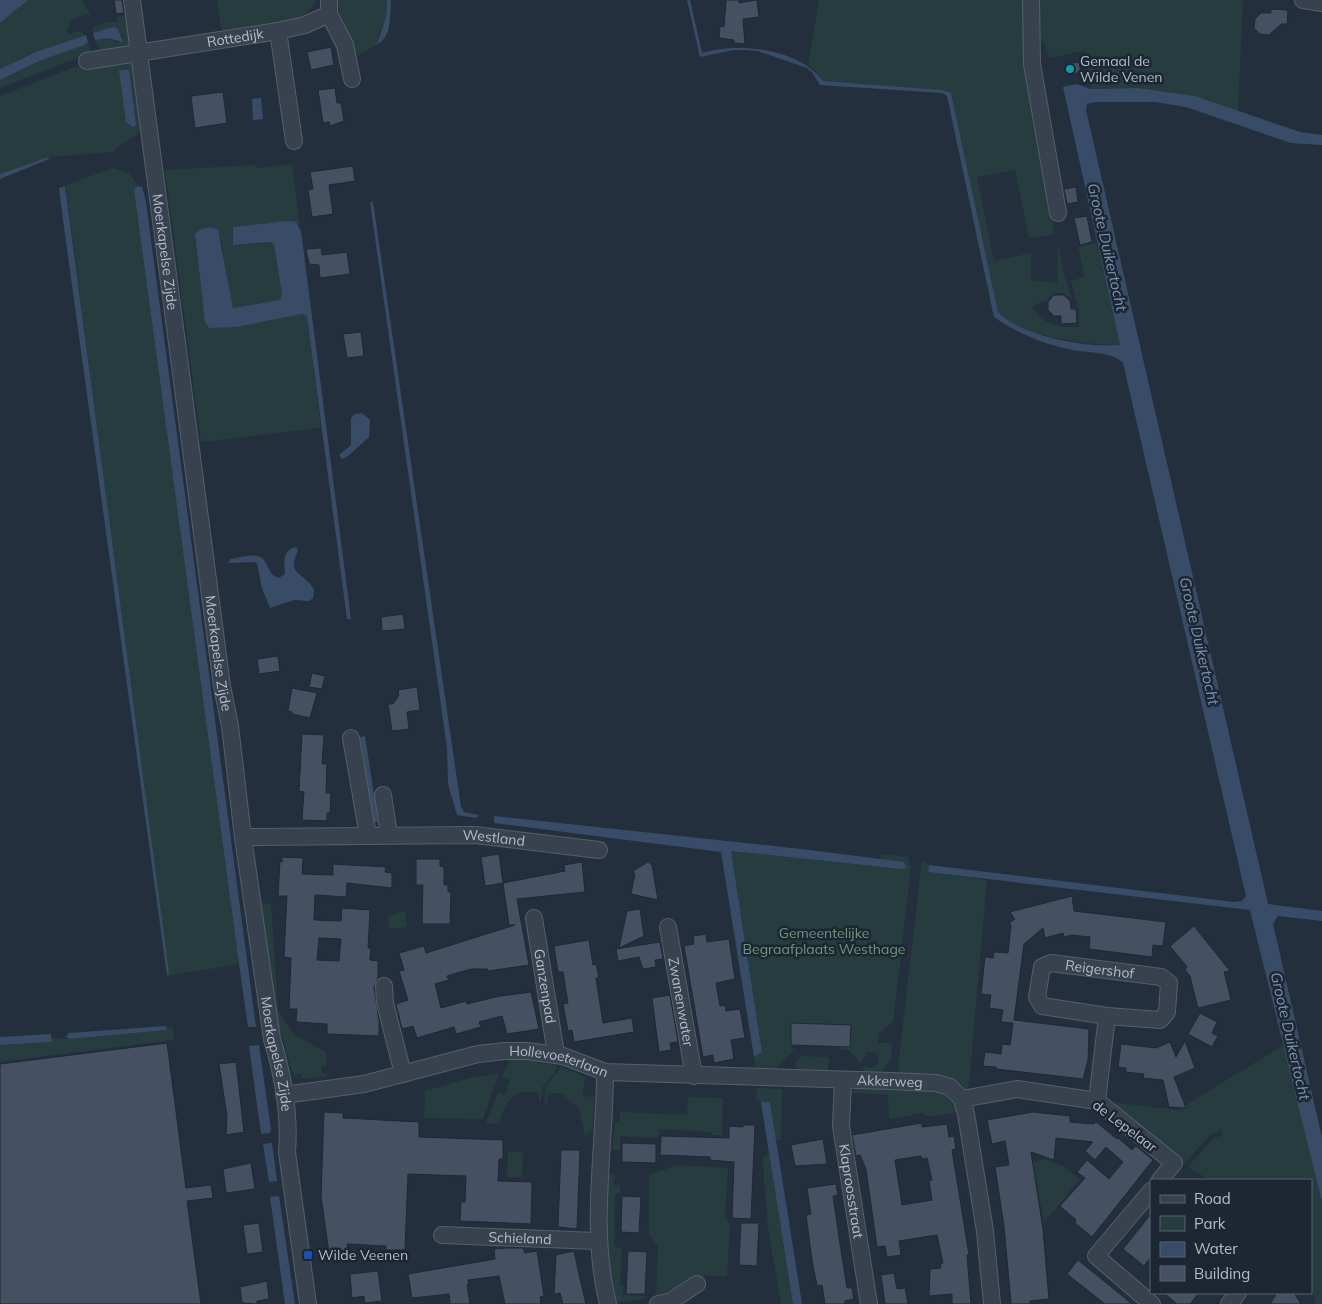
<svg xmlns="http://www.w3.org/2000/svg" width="1322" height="1304" viewBox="0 0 1322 1304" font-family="Mulish,sans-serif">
  <rect width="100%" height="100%" fill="#242f3e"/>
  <path fill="#263c3f" d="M28,0H82L91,15C80,14 68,20 67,31L68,34L80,31L85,35L36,52L0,69V23Z
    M217,0H317L305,15L291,21L226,35L222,32Z
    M336,0H387L386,17L378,36V44L352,59Z
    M819,0H1028L1054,234L1029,238L1015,170L977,177L994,261L1031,253V280L1057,283L1058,244L1065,278L1072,299L1063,293H1053L1046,301L1041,302L1032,307C1047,326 1056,328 1079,327V310L1071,281L1085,277L1078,247L1097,243L1120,345C1084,345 1025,338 998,312L951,93L942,90L823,81L816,71L808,65Z
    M1034,0H1243L1238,111L1195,96L1138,88L1091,89L1084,51L1050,58L1034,22Z
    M132,14L134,45L101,52L95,40L107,38L118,43L123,38L116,27L93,33V27L106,22H117V17Z
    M88,42L91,50L88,57L71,60L0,88V80L39,61Z
    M134,58L143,127C132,141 124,140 113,152L48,157L0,174V96L74,67Z
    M292,164L300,227L299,224L236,246L271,242L274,244L282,294L280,300L232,308L221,239L195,234V241L207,327H237L302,314L307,316L321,428L201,442L165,170L256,165L257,168Z
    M113,168L129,173L138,186L134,191L239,964L167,976L66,187L63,186Z
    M731,851L902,869L904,862L881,859V854L908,857L911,868L893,1022L879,1033L878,1043H892L891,1059L880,1073L869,1074L862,1068L865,1066L872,1068L878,1063V1055L875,1052H867L861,1064L849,1050L838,1049V1046L791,1024V1049H795L774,1071L756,1070L754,1057L762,1052Z
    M922,860L929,865L928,872L987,880L969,1083L968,1090L965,1091L901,1076L898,1067Z
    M259,904H271L278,1010L294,1035L326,1052L327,1065L322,1066V1073L326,1074L327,1077L301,1079L302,1074L298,1073L296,1077L292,1072L281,1033L277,1032Z
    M405,911L407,927L389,929L388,916Z
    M173,1027L174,1040L0,1062V1045L52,1042V1038L70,1039L167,1030V1028Z
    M1285,1044L1322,1202V1304H1316L1311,1285V1180H1210L1188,1167L1213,1138L1222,1136V1130L1210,1135L1184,1164L1111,1102L1178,1110Z
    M802,1056L829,1057L828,1073L798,1071L795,1063Z
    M509,1060H525L557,1065L555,1072L543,1086L540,1105L538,1093C516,1085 503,1104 499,1124L486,1123L498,1093L505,1095L510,1080L502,1078Z
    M561,1066L585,1077L583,1096L594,1097L593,1131L586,1134V1138L579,1109L561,1093H548L547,1103H544L546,1087Z
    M499,1073L483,1119L424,1118L425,1091L469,1078Z
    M859,1087L933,1090L948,1096L959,1112L929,1117L922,1113L889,1119L888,1095L851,1093Z
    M757,1088L782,1089L781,1140H776L770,1102H761L756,1099Z
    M688,1097L723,1098L722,1135H712V1132L659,1129L658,1138L620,1136V1151L612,1150L615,1123L619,1121L621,1112L687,1115Z
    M508,1151L523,1152L522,1177H507Z
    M769,1153L793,1304H781L768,1227L763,1165V1157Z
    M1044,1159L1063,1166L1080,1179L1044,1223L1033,1162Z
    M677,1165L728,1168L725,1216L730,1226L727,1276H694L676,1288L656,1295L658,1247L649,1234V1175Z
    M607,1174H615L614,1185H620V1194H615L614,1247L622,1248L620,1286H623V1295L646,1296V1298L614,1303C607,1260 605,1218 607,1174Z"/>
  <path fill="#394c67" d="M0,0H28L0,23Z
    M387,0H391C390,14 392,38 377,44L386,17Z
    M687,0H690L702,53C738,42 799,48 823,81L942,90L951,93L998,312C1023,337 1086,348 1120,345L1063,87L1076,84L1091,89L1138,88L1195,96L1300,132L1322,135V145L1291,143L1186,107L1155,102H1096L1087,104L1086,110L1268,904L1322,911V921L1278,916L1273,924L1322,1137V1202L1250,910L928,872L929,865L1234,902L1242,901L1246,896L1123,363C1110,350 1086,354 1068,349C1044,344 1014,332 994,317L947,96L942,93L820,85L812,72L807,68L758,51L747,50H733L700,57Z
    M114,27L118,29L123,42L107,38L95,40L93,33Z
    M86,35L88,42L84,45L39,61L0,80V69L36,52Z
    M119,70H129L136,125L133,127L126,122Z
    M261,98L263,119L253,120L252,99Z
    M48,157L49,159L0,179V174Z
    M65,186L169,973L167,975L63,220L59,188Z
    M138,186L142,187L146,202L256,1027H248L239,964L134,190Z
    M370,202H373L461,807L464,812L478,815L477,818L457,815L448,784L447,748Z
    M288,221L296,222L301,231L351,619H347L307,316L302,314L237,327L209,328L205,322L195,234C201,228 210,225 218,230L233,308L280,300L282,294L274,244L271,242L233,245V227Z
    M362,413L370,420L369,437L348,456L342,459L339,455L351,445V418L355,414Z
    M296,547L298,550C287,576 301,570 314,589L313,598L309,601L294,600L270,608L262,588L257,563L253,562L228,563L230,559C238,558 250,554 258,556C269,559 267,576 279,578L285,574C284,562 282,550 296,547Z
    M365,736L378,821L377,822H374L360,737Z
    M494,816L801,849L904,862L906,868L902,869L731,851L762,1052L754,1057L721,852L494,823Z
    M166,1026L167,1030L70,1039L66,1037L69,1033Z
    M51,1034L52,1042L0,1045V1037Z
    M259,1045L271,1130L270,1133L261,1134L249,1046Z
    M761,1102H770L802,1304H793Z
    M272,1143L277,1181L269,1182L263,1144Z
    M279,1196L295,1304H285L270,1197Z"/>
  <path fill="#455162" stroke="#1f2835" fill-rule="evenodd" d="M114,0H122L124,13L116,14Z
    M726,0H739V3L757,0L759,17L743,19L745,44L734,43V40L719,38L720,26L724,27Z
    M1271,9L1288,10L1287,24H1281L1269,35L1260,34L1254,28L1255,19L1261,13H1271Z
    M331,47L334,65L311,70L307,52Z
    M1079,62L1081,72L1069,75L1067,64Z
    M335,88L337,103H341L344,121L330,126L329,122L323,123L318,90Z
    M223,92L227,123L195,128L191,96Z
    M353,166L355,181L329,185L333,214L312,217L308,190L313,189L310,172Z
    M1076,187L1078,202L1067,204L1064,189Z
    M1087,216L1092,242L1080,245L1074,218Z
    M321,248L322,255L347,252L350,274L320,278L319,265L309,264L306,249Z
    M1054,295H1064L1070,301L1071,309H1076L1077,323L1061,324V316H1054L1048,310V302Z
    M361,332L364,356L347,358L343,334Z
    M403,614L405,629L382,631L381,617Z
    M278,656L280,671L259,674L257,659Z
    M312,673L325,676L322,689L309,687Z
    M417,687L420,710L407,712L409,729L392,731L388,704H393L399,695L398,690Z
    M292,688L317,693L310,718L292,714V712L288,711Z
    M302,734L324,735L322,764H327L326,793H331L330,813H327V821L302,820L304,792L299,791Z
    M499,854L503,883L485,886L481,857Z
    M282,857L303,858L302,874L333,875V864L386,867L385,872L392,873V888L347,883L346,897L315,895L314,920L341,921L342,908L370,910L368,948H371L370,960L378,961V978L374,987L379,1021V1036L327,1034V1024L296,1022L297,1009H289L291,958L284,957L287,896H278L280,861L282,862ZM319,938L341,939L339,961L317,960Z
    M416,859H440V866L444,867V885H448V892H451L450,924H422L423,885H416Z
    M582,862L585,892L517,899L529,965L488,971L487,969H471L447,976L449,980L435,984L441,1008L466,1001L467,1004L500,996L531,992L539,1029L507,1034L502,1016L479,1022L481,1027L456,1034L454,1027L417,1038L413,1026L402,1029L396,1004L408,1000L399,971L404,970L399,953L424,946L426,953L515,925H509L503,883L565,871L564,865Z
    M648,862L652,865L658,900L631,894L635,874L633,871Z
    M1072,896L1074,911L1166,922L1163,946L1153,945L1152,957L1089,949L1090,937L1071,935L1064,937L1063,933L1045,938L1043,928L1024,944L1014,1020L1089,1029L1088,1060L1083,1079L996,1069V1067L983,1066L985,1052L1001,1054L1002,1044L1010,1045L1013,1023L1001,1022L1003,1010L989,1008L991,995L981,994L985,957L993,958L994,952L1008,953L1011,926L1009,923L1015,919L1010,912Z
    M640,909L644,936L619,948L627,911Z
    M1194,926L1230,971L1224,972L1231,1000L1198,1008L1190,976L1185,970L1187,967L1170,946Z
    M706,934L707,942L729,939L735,979L716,983L720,1006L725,1005L726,1011L740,1009L745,1038L731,1040L734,1059L714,1063L713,1055L703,1057L684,946L694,944L693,936Z
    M589,940L593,965L596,964L599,978H596L603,1023L632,1018L634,1032L574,1042L572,1030L568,1031L563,1004L568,1003L563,972H558L554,946Z
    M660,942L663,959L655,960L656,967L643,969L639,957L618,961L616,949Z
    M670,995L678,1042L670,1043L671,1050L659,1052L652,998Z
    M1200,1013L1217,1022L1212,1033L1218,1036L1212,1047L1188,1034Z
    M791,1023L851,1025L850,1047L791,1045Z
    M1185,1041L1195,1068L1174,1077L1186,1108L1169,1107L1163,1080L1143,1078L1144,1074L1126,1072V1068L1118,1067L1121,1044L1156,1048L1170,1042L1176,1057Z
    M167,1043L186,1188L211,1185L213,1198L187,1201L201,1304H0V1064Z
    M236,1062L244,1132L226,1135L227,1116L219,1064Z
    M324,1112L343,1113V1118L419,1122V1137L503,1140V1159H499L498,1181L532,1182L531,1224L460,1221L461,1202H465L466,1176L408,1174L405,1250H386V1246L347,1244L348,1250L329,1253L321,1196Z
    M1033,1112L1070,1116V1122L1094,1124L1096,1122L1117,1139L1118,1138L1132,1150L1136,1146L1153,1160L1092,1237L1075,1223L1076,1220L1060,1206L1085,1178L1077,1172L1087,1160L1109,1179L1123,1162L1106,1147L1095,1160L1085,1151L1093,1142L1056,1138L1054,1160L1031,1152L1043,1229L1049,1299L1030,1301V1304H1011L1004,1226L995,1167L1009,1165L1005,1141L992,1144L987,1120Z
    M922,1123V1127L947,1124L949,1137L954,1136L956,1149L952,1150L969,1255H967L971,1304H952V1294L929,1296L930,1269L941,1268L940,1264L943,1263L937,1235L899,1241L901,1255L887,1257L885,1246L877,1247L866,1169L860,1155L856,1156L852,1135ZM921,1156L922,1159L927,1158L932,1180L929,1181L932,1200L902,1205L895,1160Z
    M743,1125H755L751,1219L732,1218L734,1162L710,1160V1157L660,1155L661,1136L729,1138V1126L743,1127Z
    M823,1139L827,1164L795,1166L791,1145Z
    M622,1143L656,1144V1163L622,1162Z
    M561,1150H580L577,1229L558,1227Z
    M251,1163L255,1189L226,1193L223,1169Z
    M836,1184L838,1195L833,1196L839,1237L847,1288H852L854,1299L845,1301V1304H825L822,1285L817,1286L812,1260L806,1215L811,1214L807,1188Z
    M622,1196L641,1197L639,1233L621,1232Z
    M1151,1214V1257L1144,1266L1123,1249Z
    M259,1223L263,1252L247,1254L243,1225Z
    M741,1223H759L757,1266L739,1265Z
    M507,1248H523L525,1253L537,1251L544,1296L540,1297L541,1304H505L499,1276L468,1280L469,1284L467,1285L470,1304H450L449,1294L412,1298L408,1274L495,1259L494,1249Z
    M574,1251L578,1270L586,1304H563L560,1293L554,1294L556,1255Z
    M628,1251L647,1252L645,1294H626Z
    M1078,1260L1115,1290L1132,1304H1105L1067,1274Z
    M378,1271L382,1301L365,1303L364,1296L352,1298L350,1274Z
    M894,1273L897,1289L905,1288L908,1304H885L881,1275Z
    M267,1281L269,1299L257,1301V1304L242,1303L240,1287Z
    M1164,1293H1199L1190,1304H1177Z
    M1277,1293H1294L1301,1304H1270Z"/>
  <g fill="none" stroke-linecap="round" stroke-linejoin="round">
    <defs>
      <g id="minor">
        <path id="s1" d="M132,0L222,686L230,726L243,837L272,1039C283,1075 290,1114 287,1152L308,1304"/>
        <path d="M329,0V14L345,45L352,79"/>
        <path d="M1031,0L1032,64L1058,213"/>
        <path d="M1303,0L1322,3"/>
        <path d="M278,31L294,141"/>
        <path id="s2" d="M87,61L278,31L305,25L329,14"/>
        <path d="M351,738L368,836"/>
        <path d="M383,795L389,835"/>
        <path id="s3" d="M243,837L475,835L599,850"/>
        <path id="s4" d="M534,918L556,1054"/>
        <path id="s5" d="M668,927L694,1076"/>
        <path d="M384,986L385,1003L403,1074"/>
        <path d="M605,1072C605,1150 589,1228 608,1304"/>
        <path id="s6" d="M843,1080L841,1126L869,1304"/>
        <path id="s7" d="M284,1095L364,1084L478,1054L505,1051H527L563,1056L605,1072L891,1081L936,1083L950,1087L962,1099L966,1114L985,1231L992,1304"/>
        <path d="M962,1099L1017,1089L1097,1101L1174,1163L1160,1180"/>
        <path id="s8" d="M1097,1101L1107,1016L1042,1006L1037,997L1042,967L1051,963L1161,977L1169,983L1167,1012L1160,1020L1107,1016"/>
        <path d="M1151,1191L1096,1256L1152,1304"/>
        <path id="s9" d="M442,1235L597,1241"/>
        <path d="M658,1304L671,1301L697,1284"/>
        <path d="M1229,1304L1238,1293"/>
      </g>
    </defs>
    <use href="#minor" stroke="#565f6c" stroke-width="18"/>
    <use href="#minor" stroke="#38414e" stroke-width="16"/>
  </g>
  <circle fill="#0f9aa8" stroke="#1d2633" stroke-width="2" cx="1070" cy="69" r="5"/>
  <rect fill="#1a4fb4" stroke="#1d2633" stroke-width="2" x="303" y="1250" width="10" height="10" rx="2.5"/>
  <g text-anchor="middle" stroke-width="5" stroke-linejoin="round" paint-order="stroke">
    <g font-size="14" fill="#b4bcc9" stroke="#1d2633">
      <text dy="5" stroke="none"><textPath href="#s2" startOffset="150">Rottedijk</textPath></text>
      <text dy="5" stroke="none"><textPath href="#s1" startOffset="254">Moerkapelse Zijde</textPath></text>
      <text dy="5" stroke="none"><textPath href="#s1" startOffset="659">Moerkapelse Zijde</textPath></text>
      <text dy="5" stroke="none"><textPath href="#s3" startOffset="251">Westland</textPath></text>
      <text dy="5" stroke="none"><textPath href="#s8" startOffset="251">Reigershof</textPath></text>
      <text dy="5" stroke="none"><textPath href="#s4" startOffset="69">Ganzenpad</textPath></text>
      <text dy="5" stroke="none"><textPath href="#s5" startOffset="76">Zwanenwater</textPath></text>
      <text dy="5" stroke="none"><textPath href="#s1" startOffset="1064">Moerkapelse Zijde</textPath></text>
      <text dy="5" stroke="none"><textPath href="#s7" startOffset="281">Hollevoeterlaan</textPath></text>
      <text dy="5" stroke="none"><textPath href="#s7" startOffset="614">Akkerweg</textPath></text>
      <text transform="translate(1125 1126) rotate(37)" y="5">de Lepelaar</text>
      <text dy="5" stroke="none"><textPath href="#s6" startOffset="112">Klaproosstraat</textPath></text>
      <text dy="5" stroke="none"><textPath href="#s9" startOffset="78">Schieland</textPath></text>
    </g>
    <g font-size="14" fill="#b4bcc9" stroke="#1d2633" text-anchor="start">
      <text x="1080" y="66">Gemaal de<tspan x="1080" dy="16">Wilde Venen</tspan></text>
      <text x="318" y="1260">Wilde Veenen</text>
    </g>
    <g font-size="14" fill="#6b9a76" stroke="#1d2633">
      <text x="824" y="938">Gemeentelijke<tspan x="824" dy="16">Begraafplaats Westhage</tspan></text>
    </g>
    <g font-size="15" font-style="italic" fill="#7c92b1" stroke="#1d2633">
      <text transform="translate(1107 247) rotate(77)" y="5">Groote Duikertocht</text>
      <text transform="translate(1199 641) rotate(77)" y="5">Groote Duikertocht</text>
      <text transform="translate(1290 1036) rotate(77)" y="5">Groote Duikertocht</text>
    </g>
  </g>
  <rect x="1150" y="1179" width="162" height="115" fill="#1d2633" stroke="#59626f"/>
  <rect x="1160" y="1195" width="25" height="8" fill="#38414e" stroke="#59626f"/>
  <text x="1194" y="1204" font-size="15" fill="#b4bcc9">Road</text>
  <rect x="1160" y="1216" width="25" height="15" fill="#263c3f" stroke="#59626f"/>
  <text x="1194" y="1229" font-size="15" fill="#b4bcc9">Park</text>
  <rect x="1160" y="1242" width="25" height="15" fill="#394c67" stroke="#59626f"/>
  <text x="1194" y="1254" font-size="15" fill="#b4bcc9">Water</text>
  <rect x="1160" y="1266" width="25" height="15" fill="#455162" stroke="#59626f"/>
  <text x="1194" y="1279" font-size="15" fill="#b4bcc9">Building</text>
</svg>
